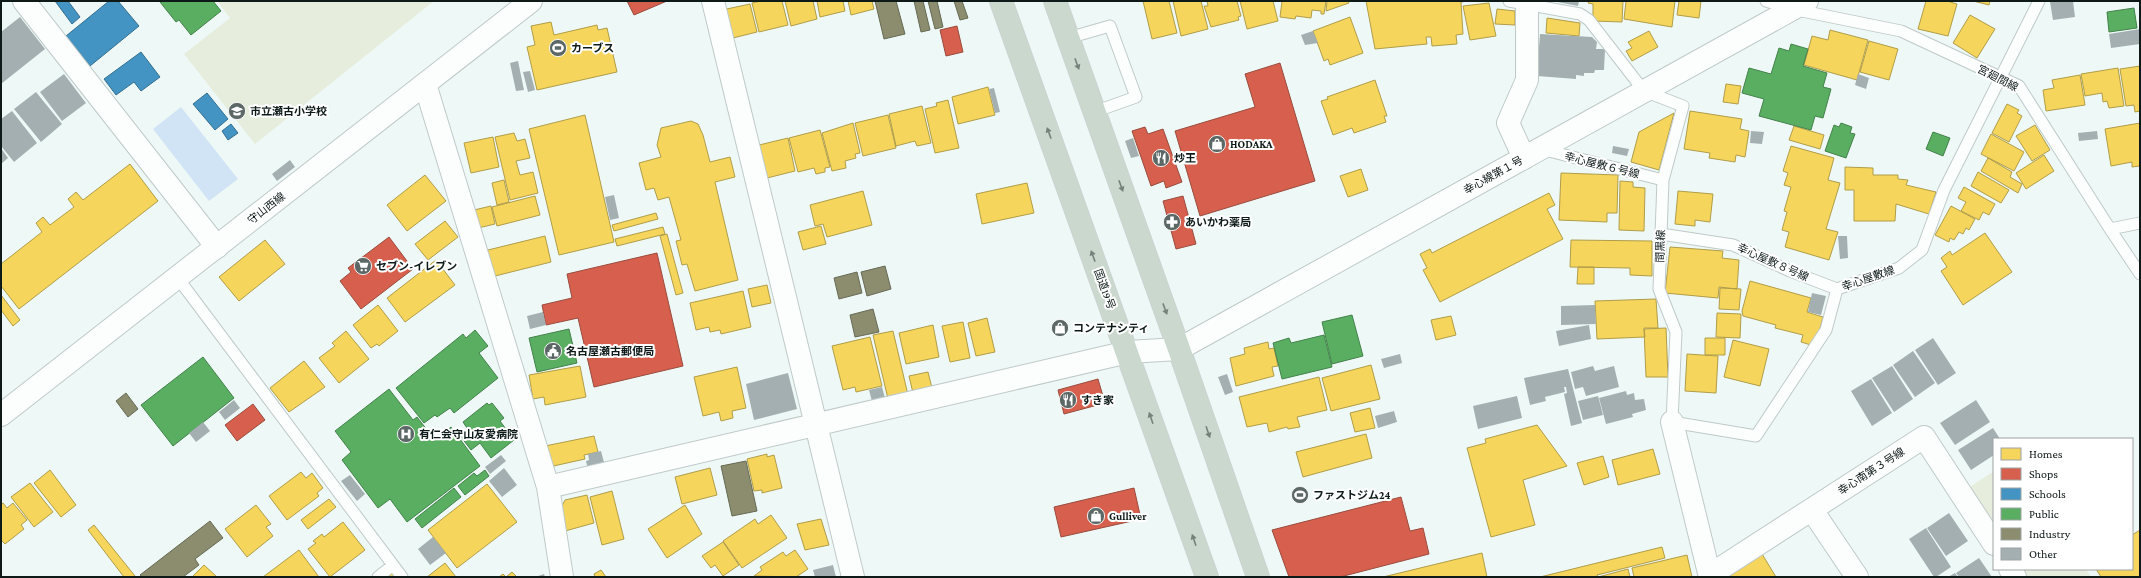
<svg xmlns="http://www.w3.org/2000/svg" width="2141" height="578" viewBox="0 0 2141 578" font-family="'Crimson Pro','Noto Sans JP',serif">
  <rect width="100%" height="100%" fill="#eef9f7"/>
  <path fill="#e6eddd" d="M217,1H434L255,144L184,54L230,18Z
    M1994,471V524L1970,487Z
    M2023,569H2086L2091,577H2028Z"/>
  <path fill="#d1e4f5" d="M181,107L238,179L209,201L153,129Z"/>
  <path fill="#f6d55c" stroke="#b09d48" d="M761,1H782L788,25L759,32L752,3Z
    M785,1H813L817,19L791,26Z
    M817,1H843L845,11L820,17Z
    M848,1H872L874,9L851,15Z
    M1143,1H1169L1177,33L1152,39Z
    M1173,1H1201L1208,29L1181,36Z
    M1207,1H1237L1241,16L1238,17L1239,20L1211,27L1204,6H1208Z
    M1240,1H1273L1278,21L1247,29Z
    M1282,1H1326L1324,14H1321V11L1312,10L1311,18L1296,16L1295,19L1280,17Z
    M1327,1H1348L1349,3L1326,11Z
    M1366,1H1468L1461,2L1463,34L1456,35L1457,44L1432,46L1431,37H1426L1427,44L1375,49Z
    M1589,1H1623L1622,22L1593,21V4L1588,3Z
    M1626,1H1675L1672,27L1624,19Z
    M1679,1H1701L1699,18L1677,15Z
    M1926,1H1947L1957,4L1948,36L1918,29Z
    M1973,1H1990L1989,5Z
    M1489,3L1496,36L1470,40L1463,6Z
    M750,4L757,32L729,39L722,10Z
    M1497,9L1515,11V25L1495,24Z
    M1970,15L1995,29L1977,58L1953,43Z
    M1350,17L1363,53L1330,65L1328,59L1324,61L1313,31Z
    M1547,18L1580,23L1579,36L1546,33Z
    M551,22L554,35L597,25L598,30L607,28L617,72L537,90L527,47L535,45L531,26Z
    M1830,30L1868,40L1857,80L1804,65L1812,36L1828,40Z
    M1649,31L1658,47L1632,61L1626,51L1632,48L1628,42Z
    M1869,41L1898,49L1889,80L1860,72Z
    M2140,66V111L2135,112L2134,105L2126,106L2120,69Z
    M2118,68L2124,106L2109,108L2107,101L2103,102L2102,93L2085,96L2081,74Z
    M2080,75L2085,105L2046,111L2043,90L2054,88L2052,80Z
    M1375,80L1387,116H1384L1386,122L1354,133L1352,128L1333,135L1321,101L1328,99L1327,97Z
    M1726,84L1741,86L1738,104L1723,102Z
    M988,87L995,115L958,124L952,97Z
    M948,100L959,148L935,153L925,109L937,106L936,103Z
    M2007,104L2019,110L2017,113L2022,116L2009,142L1992,133Z
    M922,106L931,143L917,146L915,141L896,146L889,114Z
    M1690,111L1742,119L1740,129L1749,131L1745,157L1736,155L1735,162L1709,158L1710,153L1684,149Z
    M1674,113L1659,170L1631,162L1639,132Z
    M585,115L614,242L559,255L529,129Z
    M888,115L896,148L863,156L855,123Z
    M691,121L698,124L703,135L710,162L730,157L735,177L715,182L738,280L695,291L687,264L682,265L676,241L681,240L669,197L658,200L654,188L646,190L639,163L661,157L657,145L661,128Z
    M853,123L860,153L855,154L856,158L845,161L846,168L832,171L822,133Z
    M2140,123V166L2132,167V162L2111,166L2105,129Z
    M2035,125L2050,150L2032,161L2016,136Z
    M1794,126L1824,135L1820,149L1789,140Z
    M820,130L830,167L825,168V172L816,174L814,168L798,172L789,138Z
    M514,133L517,141L525,139L530,158L516,161L520,175L533,172L538,193L510,200L495,137Z
    M1991,134L2024,152L2014,171L1981,154Z
    M493,137L499,167L471,173L464,143Z
    M788,138L795,171L763,179L755,146Z
    M1791,146L1834,158L1828,180L1840,183L1826,229L1838,232L1829,260L1785,247L1789,232L1782,230L1787,212L1784,211L1791,187L1784,185L1788,173L1783,171Z
    M2044,155L2054,171L2026,189L2016,173Z
    M1988,158L2012,172L2010,177L2022,184L2018,193L1981,171Z
    M130,164L158,201L19,309L1,286V264L42,232L36,223L43,217L50,225L74,207L68,199L76,192L83,200Z
    M1845,167L1873,168V175H1898V179L1908,180L1906,185L1936,192L1929,214L1896,204L1895,221H1854V190H1845Z
    M1361,169L1368,190L1348,197L1340,176Z
    M1978,172L2009,190L2001,203L1971,186Z
    M1561,173L1618,175L1617,213H1607V222L1559,220Z
    M425,175L446,201L407,231L387,205Z
    M504,180L509,202L497,205L492,183Z
    M1620,181L1633,182V187L1645,188L1644,231L1619,230Z
    M1027,183L1034,213L982,224L976,194Z
    M1964,187L1995,204L1989,215L1983,212L1979,220L1961,211L1966,202L1958,198Z
    M863,191L872,225L827,237L823,224L815,226L810,205Z
    M1678,191L1713,194L1710,222L1695,220V226L1675,224Z
    M1549,193L1555,205L1547,209L1563,239L1440,302L1423,270L1427,268L1420,254L1430,249L1432,253Z
    M535,196L540,215L497,226L492,207Z
    M491,206L495,224L478,228L474,210Z
    M1951,206L1975,219L1969,230L1966,228L1963,234L1959,232L1954,240L1950,238L1949,242L1935,235Z
    M656,213L658,219L614,231L612,225Z
    M445,221L458,237L428,260L415,244Z
    M821,226L826,244L803,250L798,232Z
    M663,227L665,234L617,246L615,239Z
    M1985,233L2012,272L1963,305L1941,271L1947,267L1941,258L1950,251L1952,255Z
    M667,234L683,293L676,295L660,236Z
    M545,236L551,262L491,277L484,251Z
    M265,240L285,264L239,301L219,277Z
    M1571,240L1652,241V276L1630,275V268L1570,267Z
    M1670,247L1723,251L1722,258L1739,260L1737,289L1719,287L1718,298L1665,293Z
    M436,260L455,285L405,322L387,298Z
    M1578,267H1594V284H1577Z
    M1750,281L1811,298L1807,312L1823,317L1819,332L1811,345L1801,342L1803,335L1775,328L1776,325L1743,316L1742,311Z
    M767,285L771,303L752,307L748,289Z
    M1720,288L1741,289L1739,310L1719,309Z
    M743,291L751,327L721,334L720,330L710,332L709,327L696,330L690,303Z
    M1,295L20,320L13,326L1,310Z
    M1656,299L1658,328H1644L1645,337L1597,339L1595,301Z
    M378,305L398,331L379,346L377,344L371,348L353,325Z
    M1717,313L1741,314L1740,338L1716,337Z
    M1451,316L1456,335L1436,340L1431,320Z
    M987,318L995,352L976,356L968,323Z
    M963,322L970,358L950,362L942,326Z
    M933,325L939,357L906,364L899,333Z
    M1666,328L1668,377H1646L1644,329Z
    M346,331L369,359L339,383L319,358L335,346L332,343Z
    M893,331L908,395L888,399L873,335Z
    M870,337L882,386L856,392L855,387L843,390L832,346Z
    M1705,338H1725V355H1705Z
    M1733,340L1769,349L1760,386L1724,377Z
    M1268,342L1269,349L1274,348L1278,366L1272,367L1274,376L1236,386L1230,358L1245,354L1244,348Z
    M1687,354L1718,356L1716,393L1685,391Z
    M304,361L325,387L289,412L270,388Z
    M1371,365L1380,399L1331,411L1322,378Z
    M580,366L586,397L545,405L544,397L533,399L529,375Z
    M737,367L746,408L732,411L733,418L721,421L719,412L703,416L694,377Z
    M928,372L932,388L913,393L909,376Z
    M1319,377L1327,410L1297,417L1300,427L1288,429L1287,427L1269,432L1267,423L1247,427L1239,397Z
    M1370,408L1375,428L1355,432L1350,413Z
    M1537,425L1567,466L1523,480L1535,525L1491,537L1467,448L1486,443L1485,439Z
    M1366,434L1372,458L1303,477L1296,452Z
    M594,436L598,452L584,455L585,459L549,467L545,446Z
    M1653,449L1660,474L1618,485L1612,460Z
    M767,454V457L774,455L782,488L762,493V490L754,491L747,459Z
    M1603,456L1609,477L1584,485L1577,463Z
    M710,468L717,495L682,504L675,477Z
    M50,470L76,505L61,517L34,483Z
    M301,472L306,478L312,473L323,488L317,493L319,496L287,520L269,496Z
    M30,483L53,512L34,527L11,497Z
    M487,484L517,522L457,568L428,530Z
    M612,491L624,539L602,545L590,497Z
    M587,495L594,523L565,531L560,510L565,500Z
    M329,499L336,507L308,529L301,520Z
    M3,503L7,508L13,503L27,520L21,525L24,529L5,544L1,540V504Z
    M256,505L271,524L266,527L273,536L247,557L225,529Z
    M685,505L702,534L667,558L648,529Z
    M771,515L787,538L742,568L723,541L755,519L758,524Z
    M821,519L829,545L805,550L797,524Z
    M343,522L365,550L330,577L308,549L316,543L313,541L322,534L324,537Z
    M94,525L135,576L134,577H124L88,530Z
    M2140,530V577H2101L2096,569H2132V535Z
    M723,542L739,565L723,576L715,565L711,568L702,556Z
    M1662,547L1665,558L1597,575L1598,577L1628,569L1630,577H1540Z
    M299,550L319,577H263Z
    M795,550L808,569L796,577L754,576L762,570L760,567L783,552L786,556Z
    M1482,553L1487,577H1383Z
    M1762,554L1776,577H1727Z
    M1687,555L1692,577H1634L1632,568Z
    M445,563L456,577H427Z
    M204,565L217,577H192Z
    M392,570L397,577H384Z
    M601,570L606,577H595L594,574Z
    M512,572L517,577H499L503,574L506,577Z"/>
  <path fill="#d6604d" stroke="#9a4b3d" d="M627,1H667L634,15Z
    M957,26L963,52L946,56L940,30Z
    M1280,63L1315,181L1200,216L1175,131L1255,107L1245,74Z
    M1145,127L1148,134L1163,129L1182,182L1166,188L1164,181L1151,186L1132,131Z
    M1183,196L1196,244L1176,249L1163,201Z
    M389,237L413,269L361,309L340,281L351,272L348,268Z
    M657,253L683,366L594,387L578,318L546,325L542,305L572,298L567,274Z
    M1098,379L1105,403L1064,414L1058,390Z
    M253,404L265,420L237,441L225,425Z
    M1134,488L1141,519L1061,537L1054,507Z
    M1401,497L1410,531L1423,528L1429,554L1340,577H1289L1272,530Z"/>
  <path fill="#4393c3" stroke="#336f90" d="M55,1H68L80,17L72,24Z
    M109,1H118L139,26L90,66L66,36Z
    M141,52L160,77L141,91L134,82L116,95L104,79Z
    M207,93L228,119L215,130L193,104Z
    M231,124L238,133L228,140L222,131Z"/>
  <path fill="#5aae61" stroke="#43824b" d="M161,1H213L221,11L191,35L179,20L176,22L160,2Z
    M2134,8L2137,28L2109,32L2107,12Z
    M1791,44L1808,49L1803,66L1827,73L1823,87L1831,89L1823,118L1815,116L1811,130L1759,116L1764,99L1742,93L1749,68L1771,74L1779,48L1789,51Z
    M1841,123L1852,127L1850,133L1855,134L1846,158L1825,151L1834,125L1839,127Z
    M1933,132L1950,138L1943,156L1926,149Z
    M1352,315L1363,356L1332,364L1322,322Z
    M569,329L577,363L537,372L529,338Z
    M475,330L488,346L479,353L498,378L454,413L450,408L437,417L435,415L424,423L396,388L463,334L466,338Z
    M1324,335L1332,367L1282,379L1273,343L1289,338L1291,343Z
    M203,357L234,398L173,446L141,405Z
    M389,389L413,420L417,417L435,440L451,427L480,466L407,522L390,499L378,508L342,460L351,452L335,431Z
    M487,403L489,405L492,403L504,418L500,421L514,440L491,458L480,443L471,450L461,437L469,431L463,422Z
    M485,470L489,476L465,495L458,486L474,473L477,476Z
    M454,488L461,497L422,528L415,519Z"/>
  <path fill="#8c8c6e" stroke="#666a54" d="M875,1H896L905,34L884,39Z
    M914,1H923L930,30L921,32Z
    M928,1H937L943,27L935,29Z
    M954,1H962L968,18L960,20Z
    M885,266L891,289L867,296L861,272Z
    M857,272L862,293L839,299L834,278Z
    M873,309L879,332L855,337L850,315Z
    M126,393L138,409L128,417L116,401Z
    M746,461L757,511L732,516L721,466Z
    M210,521L223,538L195,559L199,565L183,577H142L140,575Z"/>
  <path fill="#a4afb1" d="M1552,1H1579L1578,6Z
    M2073,1L2075,17L2053,20L2050,2Z
    M20,17L45,49L1,84V32Z
    M2140,29V44L2111,48L2109,34Z
    M1313,31L1318,43L1305,45L1301,35Z
    M1540,34L1592,37L1597,42L1596,49H1605L1604,70H1595L1594,73H1584V76L1576,75V79L1537,76Z
    M518,61L524,90L516,91L510,63Z
    M530,71L535,90L528,92L523,72Z
    M64,74L86,103L62,121L40,92Z
    M1858,74L1869,78L1866,89L1855,85Z
    M994,88L1000,112L995,113L989,89Z
    M36,92L62,124L41,142L14,109Z
    M12,111L37,143L14,162L1,146V119Z
    M1751,131L1764,132L1762,144L1750,143Z
    M2097,131L2098,139L2079,141L2078,133Z
    M1133,138L1139,156L1131,158L1125,141Z
    M1613,146L1629,149L1627,156L1612,153Z
    M1,148L8,158L1,164Z
    M290,160L295,167L277,181L272,174Z
    M614,195L619,218L610,220L605,197Z
    M1838,236H1847L1848,258L1840,259Z
    M1812,293L1826,296L1821,315L1808,312Z
    M1595,305L1596,324L1561,325V306Z
    M543,312L546,325L530,329L527,316Z
    M1589,325L1591,339L1559,346L1556,331Z
    M1933,338L1956,373L1938,385L1915,350Z
    M1913,351L1935,383L1915,397L1893,365Z
    M1400,354L1402,363L1384,368L1381,359Z
    M1593,366L1595,371L1614,366L1619,387L1586,396L1583,387L1575,389L1571,372Z
    M1892,366L1913,399L1894,412L1872,378Z
    M1568,369L1582,423L1571,426L1564,394L1567,393L1566,387H1564L1565,392L1545,397L1546,401L1530,405L1524,378Z
    M788,373L797,409L754,420L746,384Z
    M1227,374L1233,392L1225,395L1218,377Z
    M1871,379L1892,413L1872,426L1851,391Z
    M882,387L886,402L873,405L869,390Z
    M1626,391L1627,395L1634,393L1635,400L1644,399L1646,410L1632,414L1633,417L1606,424L1599,398Z
    M1517,396L1522,418L1478,429L1473,406Z
    M1598,396L1603,415L1583,420L1578,401Z
    M234,400L240,408L225,420L219,412Z
    M1976,400L1990,422L1955,445L1940,423Z
    M1394,411L1397,422L1378,428L1375,416Z
    M203,422L210,431L196,442L189,433Z
    M1993,428L2000,439H1994V455L1971,470L1958,450Z
    M601,451L606,470L589,474L586,461L589,460L588,454Z
    M501,455L506,461L490,474L485,467Z
    M504,468L517,485L502,497L489,481Z
    M350,475L365,494L357,501L341,481Z
    M1949,513L1968,541L1946,556L1927,528Z
    M1926,528L1951,567L1936,577H1934L1909,539Z
    M433,537L446,553L430,565L418,549Z
    M1979,558L1992,577H1959L1956,573Z
    M833,565L836,577H815L813,570Z
    M1955,573L1958,577H1948Z
    M544,574L545,577H535Z"/>
  <g fill="none" stroke-linecap="round" stroke-linejoin="round">
    <defs>
      <path id="lane" d="M1509,1L1580,14L1589,20L1644,91L1683,106L1663,180L1659,289L1676,332L1672,422L1756,436L1826,330L1837,289L1899,268L1922,250L1944,190L2039,1
        M1766,1L1792,9L1901,31L2019,86L2110,229L2140,274
        M1068,38L1110,26L1136,97L1094,112
        M1541,149L1663,180
        M2110,229L2140,223
        M1661,234L1733,245L1790,271L1837,289
        M177,277L402,577
        M378,577L393,565"/>
      <path id="street" d="M24,1L217,247
        M713,1L853,577
        M425,84L548,487L562,577
        M1524,158L1508,123L1527,80V1
        M1672,422L1710,577
        M548,487L1128,352
        M1812,510L1857,577
        M2010,569L2015,577
        M1710,575L1924,437L1994,544"/>
      <path id="secondary" d="M1128,352L1179,349L1807,1
        M1,415L531,1"/>
      <path id="highway" d="M1001,1L1207,577
        M1055,1L1179,349L1258,577"/>
    </defs>
    <use href="#lane" stroke="#bfcac8" stroke-width="13"/>
    <use href="#street" stroke="#bfcac8" stroke-width="24"/>
    <use href="#secondary" stroke="#bfcac8" stroke-width="24"/>
    <use href="#highway" stroke="#cdd3d2" stroke-width="24"/>
    <use href="#lane" stroke="#fcfefe" stroke-width="11"/>
    <use href="#street" stroke="#fcfefe" stroke-width="22"/>
    <use href="#secondary" stroke="#fcfefe" stroke-width="22"/>
    <use href="#highway" stroke="#cad8ce" stroke-width="22"/>
  </g>
  <defs><path id="oneway-solid" d="M-6-.8H1V-3.2L6.5 0L1 3.2V.8H-6Z"/></defs>
  <g fill="#75827c">
    <use href="#oneway-solid" transform="translate(1077 64) rotate(70)"/>
    <use href="#oneway-solid" transform="translate(1049 133) rotate(-110)"/>
    <use href="#oneway-solid" transform="translate(1121 186) rotate(70)"/>
    <use href="#oneway-solid" transform="translate(1093 256) rotate(-110)"/>
    <use href="#oneway-solid" transform="translate(1165 309) rotate(70)"/>
    <use href="#oneway-solid" transform="translate(1151 418) rotate(-109)"/>
    <use href="#oneway-solid" transform="translate(1208 432) rotate(71)"/>
    <use href="#oneway-solid" transform="translate(1194 540) rotate(-109)"/>
  </g>
  <defs>
    <symbol id="stadium-disc" viewBox="-11 -11 22 22"><circle r="9.5" fill="#5c6866" stroke="#fff"/><path d="M0-5a6.5 5 0 1 0 0 10a6.5 5 0 1 0 0-10ZM-3.5-1.8h7v3.6h-7Z" fill="#fff"/></symbol>
    <symbol id="school-disc" viewBox="-11 -11 22 22"><circle r="9.5" fill="#5c6866" stroke="#fff"/><path d="M0-5L7-2L0 1L-7-2ZM-4 1L0 2.5L4 1V4Q0 6-4 4Z" fill="#fff"/></symbol>
    <symbol id="shop-disc" viewBox="-11 -11 22 22"><circle r="9.5" fill="#5c6866" stroke="#fff"/><path d="M-5-2.5h2.3a2.7 3.5 0 0 1 5.4 0H5L5.5 6h-11ZM-1.5-2.5h3a1.5 2.3 0 0 0-3 0Z" fill="#fff"/></symbol>
    <symbol id="restaurant-disc" viewBox="-11 -11 22 22"><circle r="9.5" fill="#5c6866" stroke="#fff"/><path d="M-5-6h1v4h1v-4h1v4h1v-4h1v5L-1.5 .5V6h-2V.5L-5-1ZM5-6V6H3V1.5H1.5Q1.5-4 5-6Z" fill="#fff"/></symbol>
    <symbol id="pharmacy-disc" viewBox="-11 -11 22 22"><circle r="9.5" fill="#5c6866" stroke="#fff"/><path d="M-2-6h4v4h4v4h-4v4h-4v-4h-4v-4h4Z" fill="#fff"/></symbol>
    <symbol id="supermarket-disc" viewBox="-11 -11 22 22"><circle r="9.5" fill="#5c6866" stroke="#fff"/><path d="M-6-5.5h2.5l.6 2H6L4.5 2H-2.5L-4.4-4H-6ZM-1.5 3.2a1.3 1.3 0 1 0 .1 0ZM3 3.2a1.3 1.3 0 1 0 .1 0Z" fill="#fff"/></symbol>
    <symbol id="civic-disc" viewBox="-11 -11 22 22"><circle r="9.5" fill="#5c6866" stroke="#fff"/><path d="M-.6-6.5H3V-4.5H.6V-3L4-1V1h2V6H-6V1h2V-1L-.6-3ZM-1.2 2.5V6h2.4V2.5Z" fill="#fff"/></symbol>
    <symbol id="hospital-disc" viewBox="-11 -11 22 22"><circle r="9.5" fill="#5c6866" stroke="#fff"/><path d="M-5-5h3v3.5h4V-5h3V5h-3V1.5h-4V5h-3Z" fill="#fff"/></symbol>
  </defs>
  <g fill-rule="evenodd">
    <use href="#stadium-disc" x="548" y="38" width="20" height="20"/>
    <use href="#school-disc" x="227" y="101" width="20" height="20"/>
    <use href="#shop-disc" x="1207" y="134" width="20" height="20"/>
    <use href="#restaurant-disc" x="1151" y="148" width="20" height="20"/>
    <use href="#pharmacy-disc" x="1162" y="212" width="20" height="20"/>
    <use href="#supermarket-disc" x="353" y="256" width="20" height="20"/>
    <use href="#shop-disc" x="1050" y="318" width="20" height="20"/>
    <use href="#civic-disc" x="543" y="341" width="20" height="20"/>
    <use href="#restaurant-disc" x="1058" y="390" width="20" height="20"/>
    <use href="#hospital-disc" x="396" y="424" width="20" height="20"/>
    <use href="#stadium-disc" x="1290" y="485" width="20" height="20"/>
    <use href="#shop-disc" x="1086" y="506" width="20" height="20"/>
  </g>
  <g text-anchor="middle" stroke-width="4" stroke-linejoin="round" paint-order="stroke">
    <g font-size="11" font-weight="bold" fill="#0d1a18" stroke="#fff" text-anchor="start">
      <text x="571" y="52">カーブス</text>
      <text x="250" y="115">市立瀬古小学校</text>
      <text x="1230" y="148">HODAKA</text>
      <text x="1174" y="162">炒王</text>
      <text x="1185" y="226">あいかわ薬局</text>
      <text x="376" y="270">セブン-イレブン</text>
      <text x="1073" y="332">コンテナシティ</text>
      <text x="566" y="355">名古屋瀬古郵便局</text>
      <text x="1081" y="404">すき家</text>
      <text x="419" y="438">有仁会守山友愛病院</text>
      <text x="1313" y="499">ファストジム24</text>
      <text x="1109" y="520">Gulliver</text>
    </g>
    <g font-size="11" fill="#0d1a18" stroke="#fff">
      <text transform="translate(1998 78) rotate(27)" y="4">宮廻間線</text>
      <text transform="translate(1602 165) rotate(14)" y="4">幸心屋敷６号線</text>
      <text transform="translate(1493 175) rotate(-29)" y="4">幸心線第１号</text>
      <text transform="translate(266 208) rotate(-38)" y="4">守山西線</text>
      <text transform="translate(1660 246) rotate(-88)" y="4">間黒線</text>
      <text transform="translate(1773 262) rotate(24)" y="4">幸心屋敷８号線</text>
      <text transform="translate(1868 278) rotate(-19)" y="4">幸心屋敷線</text>
      <text transform="translate(1105 289) rotate(70)" y="4">国道19号</text>
      <text transform="translate(1871 471) rotate(-33)" y="4">幸心南第３号線</text>
    </g>
  </g>
  <rect width="2141" height="578" fill="none" stroke="#0d1a18" stroke-width="4"/>
  <rect x="1993" y="438" width="140" height="132" fill="#ffffff" stroke="#9ea3a3"/>
  <rect x="2001" y="448" width="20" height="12" fill="#f6d55c" stroke="#9ea3a3"/>
  <text x="2029" y="458" font-size="12" fill="#0d1a18">Homes</text>
  <rect x="2001" y="468" width="20" height="12" fill="#d6604d" stroke="#9ea3a3"/>
  <text x="2029" y="478" font-size="12" fill="#0d1a18">Shops</text>
  <rect x="2001" y="488" width="20" height="12" fill="#4393c3" stroke="#9ea3a3"/>
  <text x="2029" y="498" font-size="12" fill="#0d1a18">Schools</text>
  <rect x="2001" y="508" width="20" height="12" fill="#5aae61" stroke="#9ea3a3"/>
  <text x="2029" y="518" font-size="12" fill="#0d1a18">Public</text>
  <rect x="2001" y="528" width="20" height="12" fill="#8c8c6e" stroke="#9ea3a3"/>
  <text x="2029" y="538" font-size="12" fill="#0d1a18">Industry</text>
  <rect x="2001" y="548" width="20" height="12" fill="#a4afb1" stroke="#9ea3a3"/>
  <text x="2029" y="558" font-size="12" fill="#0d1a18">Other</text>
</svg>
